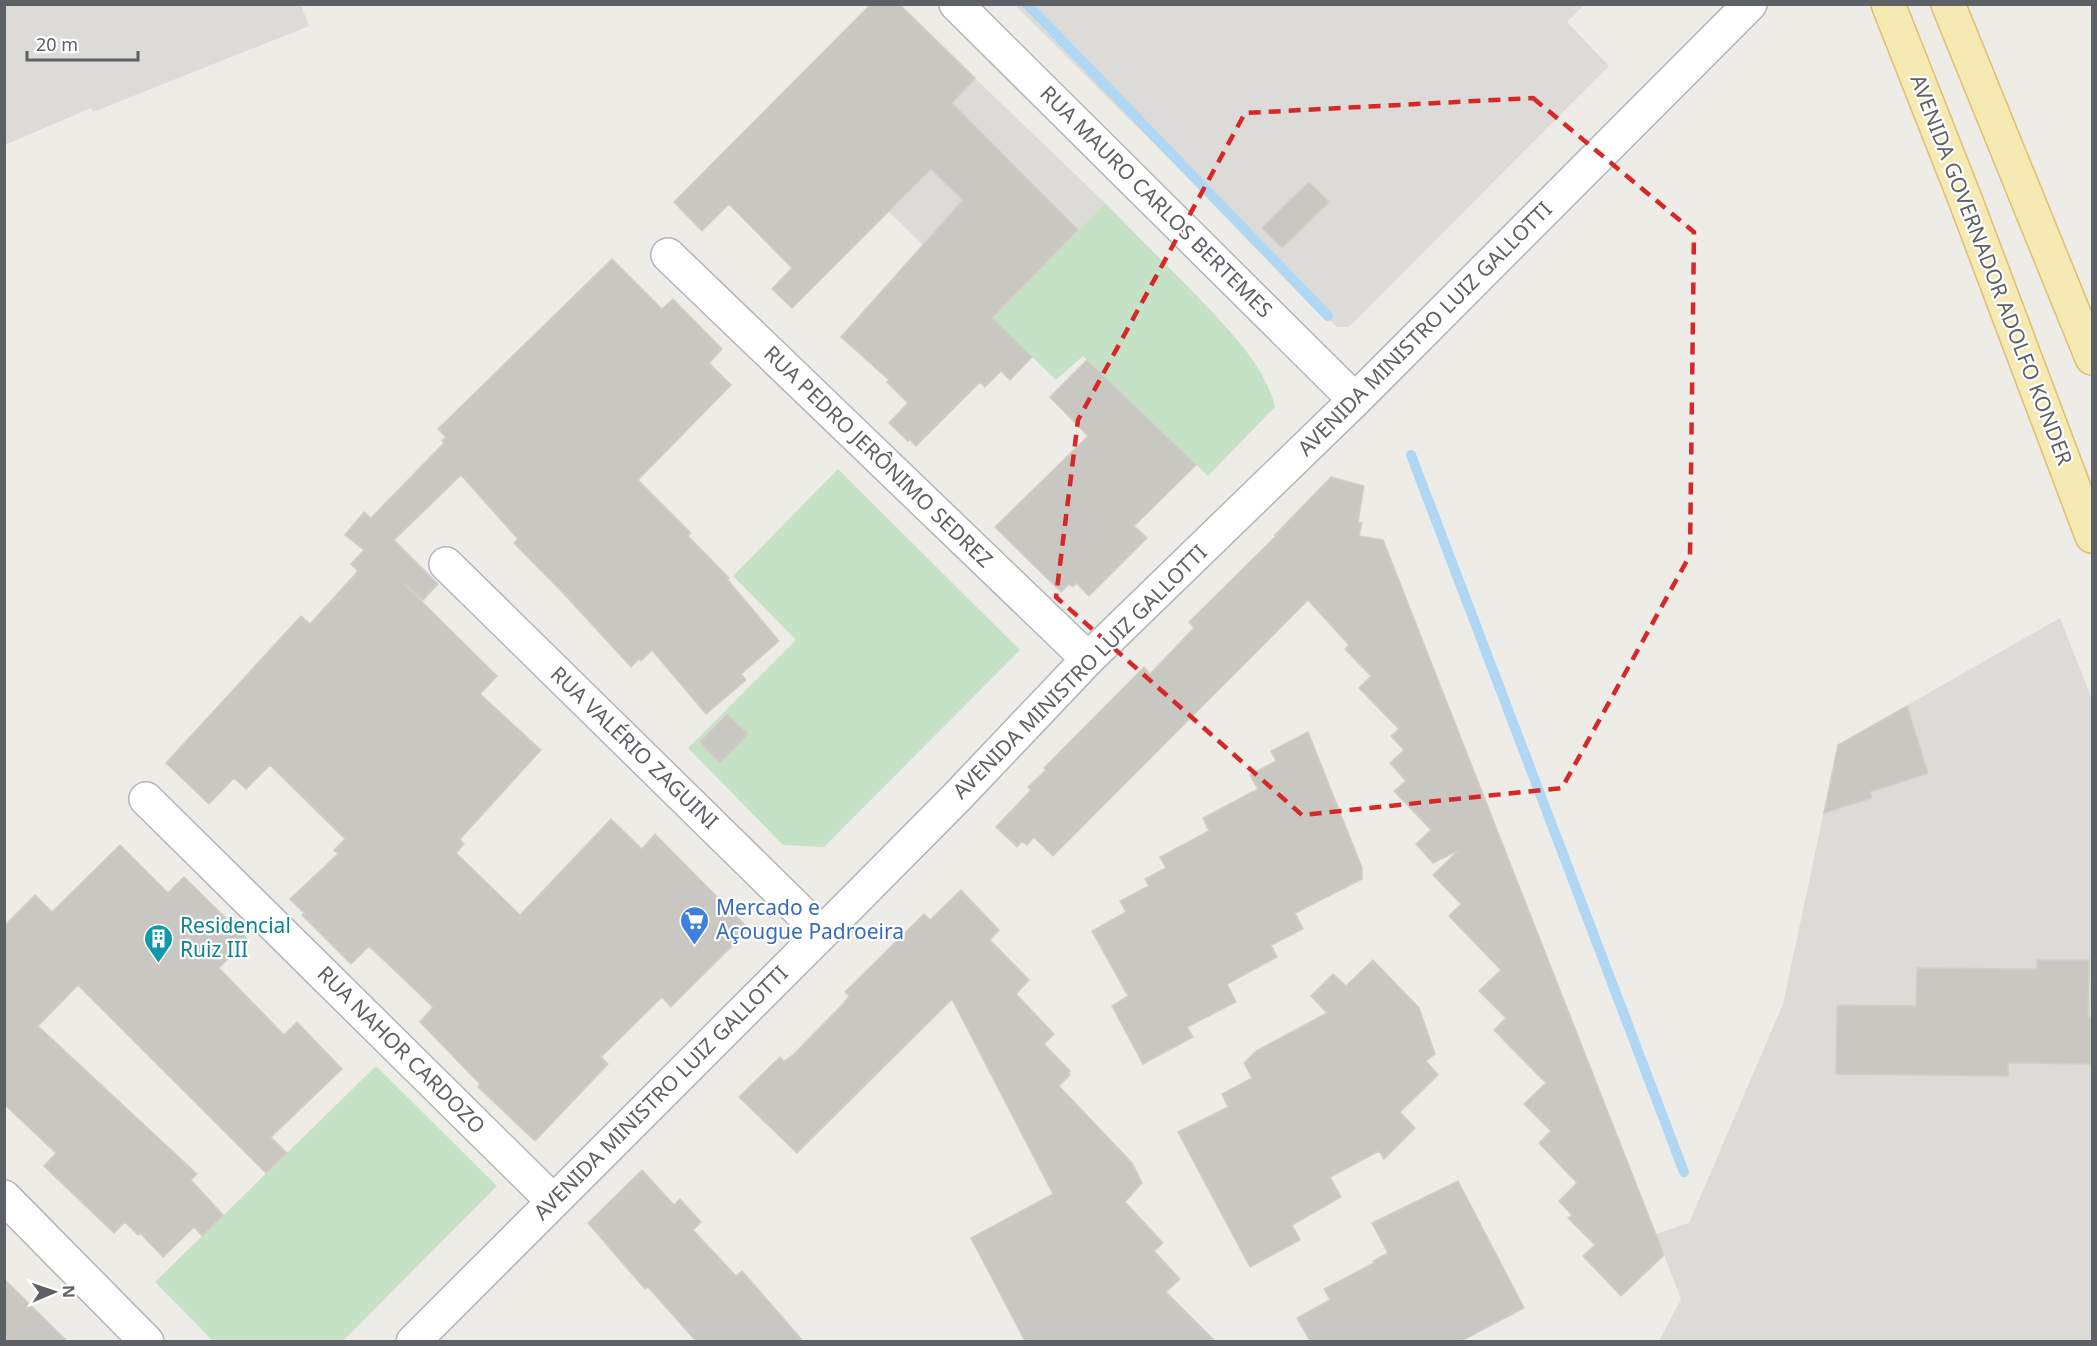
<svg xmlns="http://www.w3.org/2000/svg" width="2097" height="1346" viewBox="0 0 2097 1346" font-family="'Noto Sans',sans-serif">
  <rect width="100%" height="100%" fill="#eeece6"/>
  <path fill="#dddbd8" d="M5,4L301,5L309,26L93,112L91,108L5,145Z
    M899,5L1105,203L995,315L886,209Z
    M1015,5H1584L1567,22L1609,66L1349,327H1337Z
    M2060,618L2092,699V1341H1659L1681,1299L1656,1234L1689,1223L1783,1004L1838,745Z"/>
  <path fill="#c6e2c6" d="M1105,203C1136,235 1168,266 1199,298C1227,328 1266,366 1275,407L1208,476L1083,356L1056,380L992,318Z
    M838,469L1020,650L824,847L783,845L688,748L796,640L733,576Z
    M376,1066L497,1186L343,1341H213L155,1282Z"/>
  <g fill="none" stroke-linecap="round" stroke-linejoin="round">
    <path stroke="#afd7f4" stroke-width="10" d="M1027,4L1328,316
      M1411,455L1684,1172"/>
  </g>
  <path fill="#c9c7c2" stroke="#d2cec5" stroke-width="1.5" d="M871,4H899L975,78L952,103L1078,230L992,318L1032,357L1010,380L1001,371L985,387L980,382L916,446L910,440L908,441L889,423L908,403L887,382L889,380L841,337L963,200L931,169L792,308L772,289L792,268L729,204L702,231L674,202Z
    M1309,182L1329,202L1282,248L1262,228Z
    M612,259L662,309L673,299L722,349L709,363L731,385L638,480L691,533L688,536L729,578L727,579L779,641L741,674L746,680L706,714L652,650L641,661L639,659L631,667L564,594L514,543L518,539L461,475L394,540L438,584L423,600L403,583L497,676L480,694L541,750L460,839L464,844L456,853L520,915L611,819L642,849L655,834L749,929L671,1007L662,997L601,1057L608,1064L535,1141L478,1087L480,1084L420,1022L433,1007L369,946L351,964L302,915L304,913L290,899L338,854L334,850L345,839L270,765L246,789L234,778L209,804L166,763L301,616L310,624L358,571L351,564L364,550L345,535L364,512L371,518L444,443L442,441L446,437L438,429Z
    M1087,360L1196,465L1134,526L1147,538L1089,596L1076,583L1073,587L1069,584L1061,592L995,527L1088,436L1050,397Z
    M1331,477L1364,486L1358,522L1362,523L1359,536L1383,540L1664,1255L1621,1296L1583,1256L1595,1245L1568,1218L1572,1215L1559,1201L1577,1183L1539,1143L1551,1131L1524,1104L1546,1083L1494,1030L1506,1018L1479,991L1501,970L1449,916L1461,904L1433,875L1459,850L1433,863L1416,844L1431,830L1394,791L1406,781L1390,763L1404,750L1391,736L1399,729L1359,688L1371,676L1345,649L1349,645L1308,600L1053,856L1034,837L1027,845L1022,841L1017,847L996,827L1031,790L1028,787L1046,770L1044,768L1144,667L1150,674L1194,628L1189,622L1277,535H1275Z
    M1907,706L1928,773L1870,792L1872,798L1824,813L1838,745Z
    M727,714L748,734L720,763L700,742Z
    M1308,732L1362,868V879L1295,913L1303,929L1271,945L1277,957L1227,984L1236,1002L1187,1027L1193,1037L1143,1064L1112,1006L1128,996L1092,931L1126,912L1120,901L1149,886L1145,879L1166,868L1160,857L1209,831L1203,818L1258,789L1250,775L1276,761L1271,751Z
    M120,845L168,893L184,877L247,939L219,968L284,1035L297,1022L342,1069L271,1137L287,1153L266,1173L78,985L38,1026L197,1174L191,1180L223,1215L202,1236L194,1227L163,1257L140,1233L138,1235L125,1222L114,1233L68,1189L44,1166L56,1153L4,1104V926L35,895L52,912Z
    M961,890L999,930L990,940L1029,980L1016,994L1054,1034L1044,1044L1070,1071L1068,1073L1070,1075L1059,1086L1132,1163L1142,1183L1125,1202L1163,1243L1154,1251L1180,1279L1166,1292L1215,1341H1025L971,1238L1053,1194L952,999L797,1153L739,1097L780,1057L784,1061L793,1055L843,1004L849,996L845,992L924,914L930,920Z
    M1373,960L1419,1008L1435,1054L1426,1061L1438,1075L1400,1112L1415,1128L1384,1159L1379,1151L1330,1177L1341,1197L1292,1225L1300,1240L1250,1267L1178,1132L1228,1107L1222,1094L1252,1078L1244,1063L1256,1051L1327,1013L1311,996L1333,974L1346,986Z
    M2037,960H2089L2088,1018H2092V1064L2008,1063V1076L1836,1074L1837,1005L1916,1006L1917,968L2037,969Z
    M642,1170L674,1205L680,1199L701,1222L693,1230L736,1276L742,1271L803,1341H696L648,1287L645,1289L588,1223Z
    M1458,1181L1524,1308L1461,1341H1310L1297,1318L1330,1300L1324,1289L1374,1263L1373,1261L1388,1253L1372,1223Z
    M4,1279L67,1341H4Z"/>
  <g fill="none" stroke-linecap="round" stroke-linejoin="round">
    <defs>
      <path id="street" d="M956,4L1355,400
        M668,255L1088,659
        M446,564L822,933
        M146,799L553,1201
        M4,1197L147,1342"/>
      <path id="secondary" d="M413,1342L822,933L956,798L1088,659L1355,400L1750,4"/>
      <path id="primary" d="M1888,4L1965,199L2092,536
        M1948,4L2092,358"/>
    </defs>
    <use href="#street" stroke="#b3b5b9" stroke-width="36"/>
    <use href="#secondary" stroke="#b2b5b9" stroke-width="36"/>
    <use href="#primary" stroke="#e0be6d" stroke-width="36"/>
    <use href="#street" stroke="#fff" stroke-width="33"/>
    <use href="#secondary" stroke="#fff" stroke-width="33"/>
    <use href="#primary" stroke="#f5eab4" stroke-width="33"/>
  </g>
  <path fill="none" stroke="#d62828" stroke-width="4.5" stroke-dasharray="12 8" stroke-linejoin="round" d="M1533,98L1694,232L1690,555L1562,788L1302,815L1056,597L1078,420L1245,113Z"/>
  <defs>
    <symbol id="supermarket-pin" viewBox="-11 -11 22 30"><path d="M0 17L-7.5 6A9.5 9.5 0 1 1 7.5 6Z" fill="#3f7fe0" stroke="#fff"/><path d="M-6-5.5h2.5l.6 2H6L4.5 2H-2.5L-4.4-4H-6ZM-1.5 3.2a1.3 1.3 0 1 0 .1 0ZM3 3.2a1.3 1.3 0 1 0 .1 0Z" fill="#fff"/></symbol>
    <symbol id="building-pin" viewBox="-11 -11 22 30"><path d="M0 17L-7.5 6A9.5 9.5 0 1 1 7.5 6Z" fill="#0f9aa8" stroke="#fff"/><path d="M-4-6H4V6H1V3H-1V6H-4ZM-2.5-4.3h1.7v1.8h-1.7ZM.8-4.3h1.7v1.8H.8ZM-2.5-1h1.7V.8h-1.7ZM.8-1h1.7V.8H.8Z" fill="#fff"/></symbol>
  </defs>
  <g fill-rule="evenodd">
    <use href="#supermarket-pin" x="678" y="904" width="33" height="45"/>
    <use href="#building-pin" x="142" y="922" width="33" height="45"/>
  </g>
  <g text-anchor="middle" stroke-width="4.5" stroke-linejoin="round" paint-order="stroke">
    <g font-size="21" fill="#5d6064" stroke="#fff">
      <text transform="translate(1156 202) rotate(45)" y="7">RUA MAURO CARLOS BERTEMES</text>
      <text transform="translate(1991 270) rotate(69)" y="7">AVENIDA GOVERNADOR ADOLFO KONDER</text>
      <text transform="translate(1425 329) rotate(-45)" y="7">AVENIDA MINISTRO LUIZ GALLOTTI</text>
      <text transform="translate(878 457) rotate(44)" y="7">RUA PEDRO JERÔNIMO SEDREZ</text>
      <text transform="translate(1080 672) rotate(-45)" y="7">AVENIDA MINISTRO LUIZ GALLOTTI</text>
      <text transform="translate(634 748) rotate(44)" y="7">RUA VALÉRIO ZAGUINI</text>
      <text transform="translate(401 1050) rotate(45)" y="7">RUA NAHOR CARDOZO</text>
      <text transform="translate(661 1093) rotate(-45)" y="7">AVENIDA MINISTRO LUIZ GALLOTTI</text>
    </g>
    <g font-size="21" fill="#366cbe" stroke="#fff" text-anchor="start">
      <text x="716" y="915">Mercado e<tspan x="716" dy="24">Açougue Padroeira</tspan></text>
    </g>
    <g font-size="21" fill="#0d838f" stroke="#fff" text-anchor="start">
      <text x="180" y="933">Residencial<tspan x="180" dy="24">Ruiz III</tspan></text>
    </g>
  </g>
  <rect width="2097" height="1346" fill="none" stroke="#5d6064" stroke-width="12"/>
  <g transform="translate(54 1292) rotate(88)" stroke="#ffffff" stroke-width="4.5" paint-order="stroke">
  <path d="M0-4.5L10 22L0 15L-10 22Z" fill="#5d6064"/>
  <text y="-9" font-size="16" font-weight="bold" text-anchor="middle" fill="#5d6064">N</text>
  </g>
  <path d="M27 51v9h111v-9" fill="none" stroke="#5d6064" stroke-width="3"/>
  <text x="36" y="51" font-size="18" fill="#5d6064" stroke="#ffffff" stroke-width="4.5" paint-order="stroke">20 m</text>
</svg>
